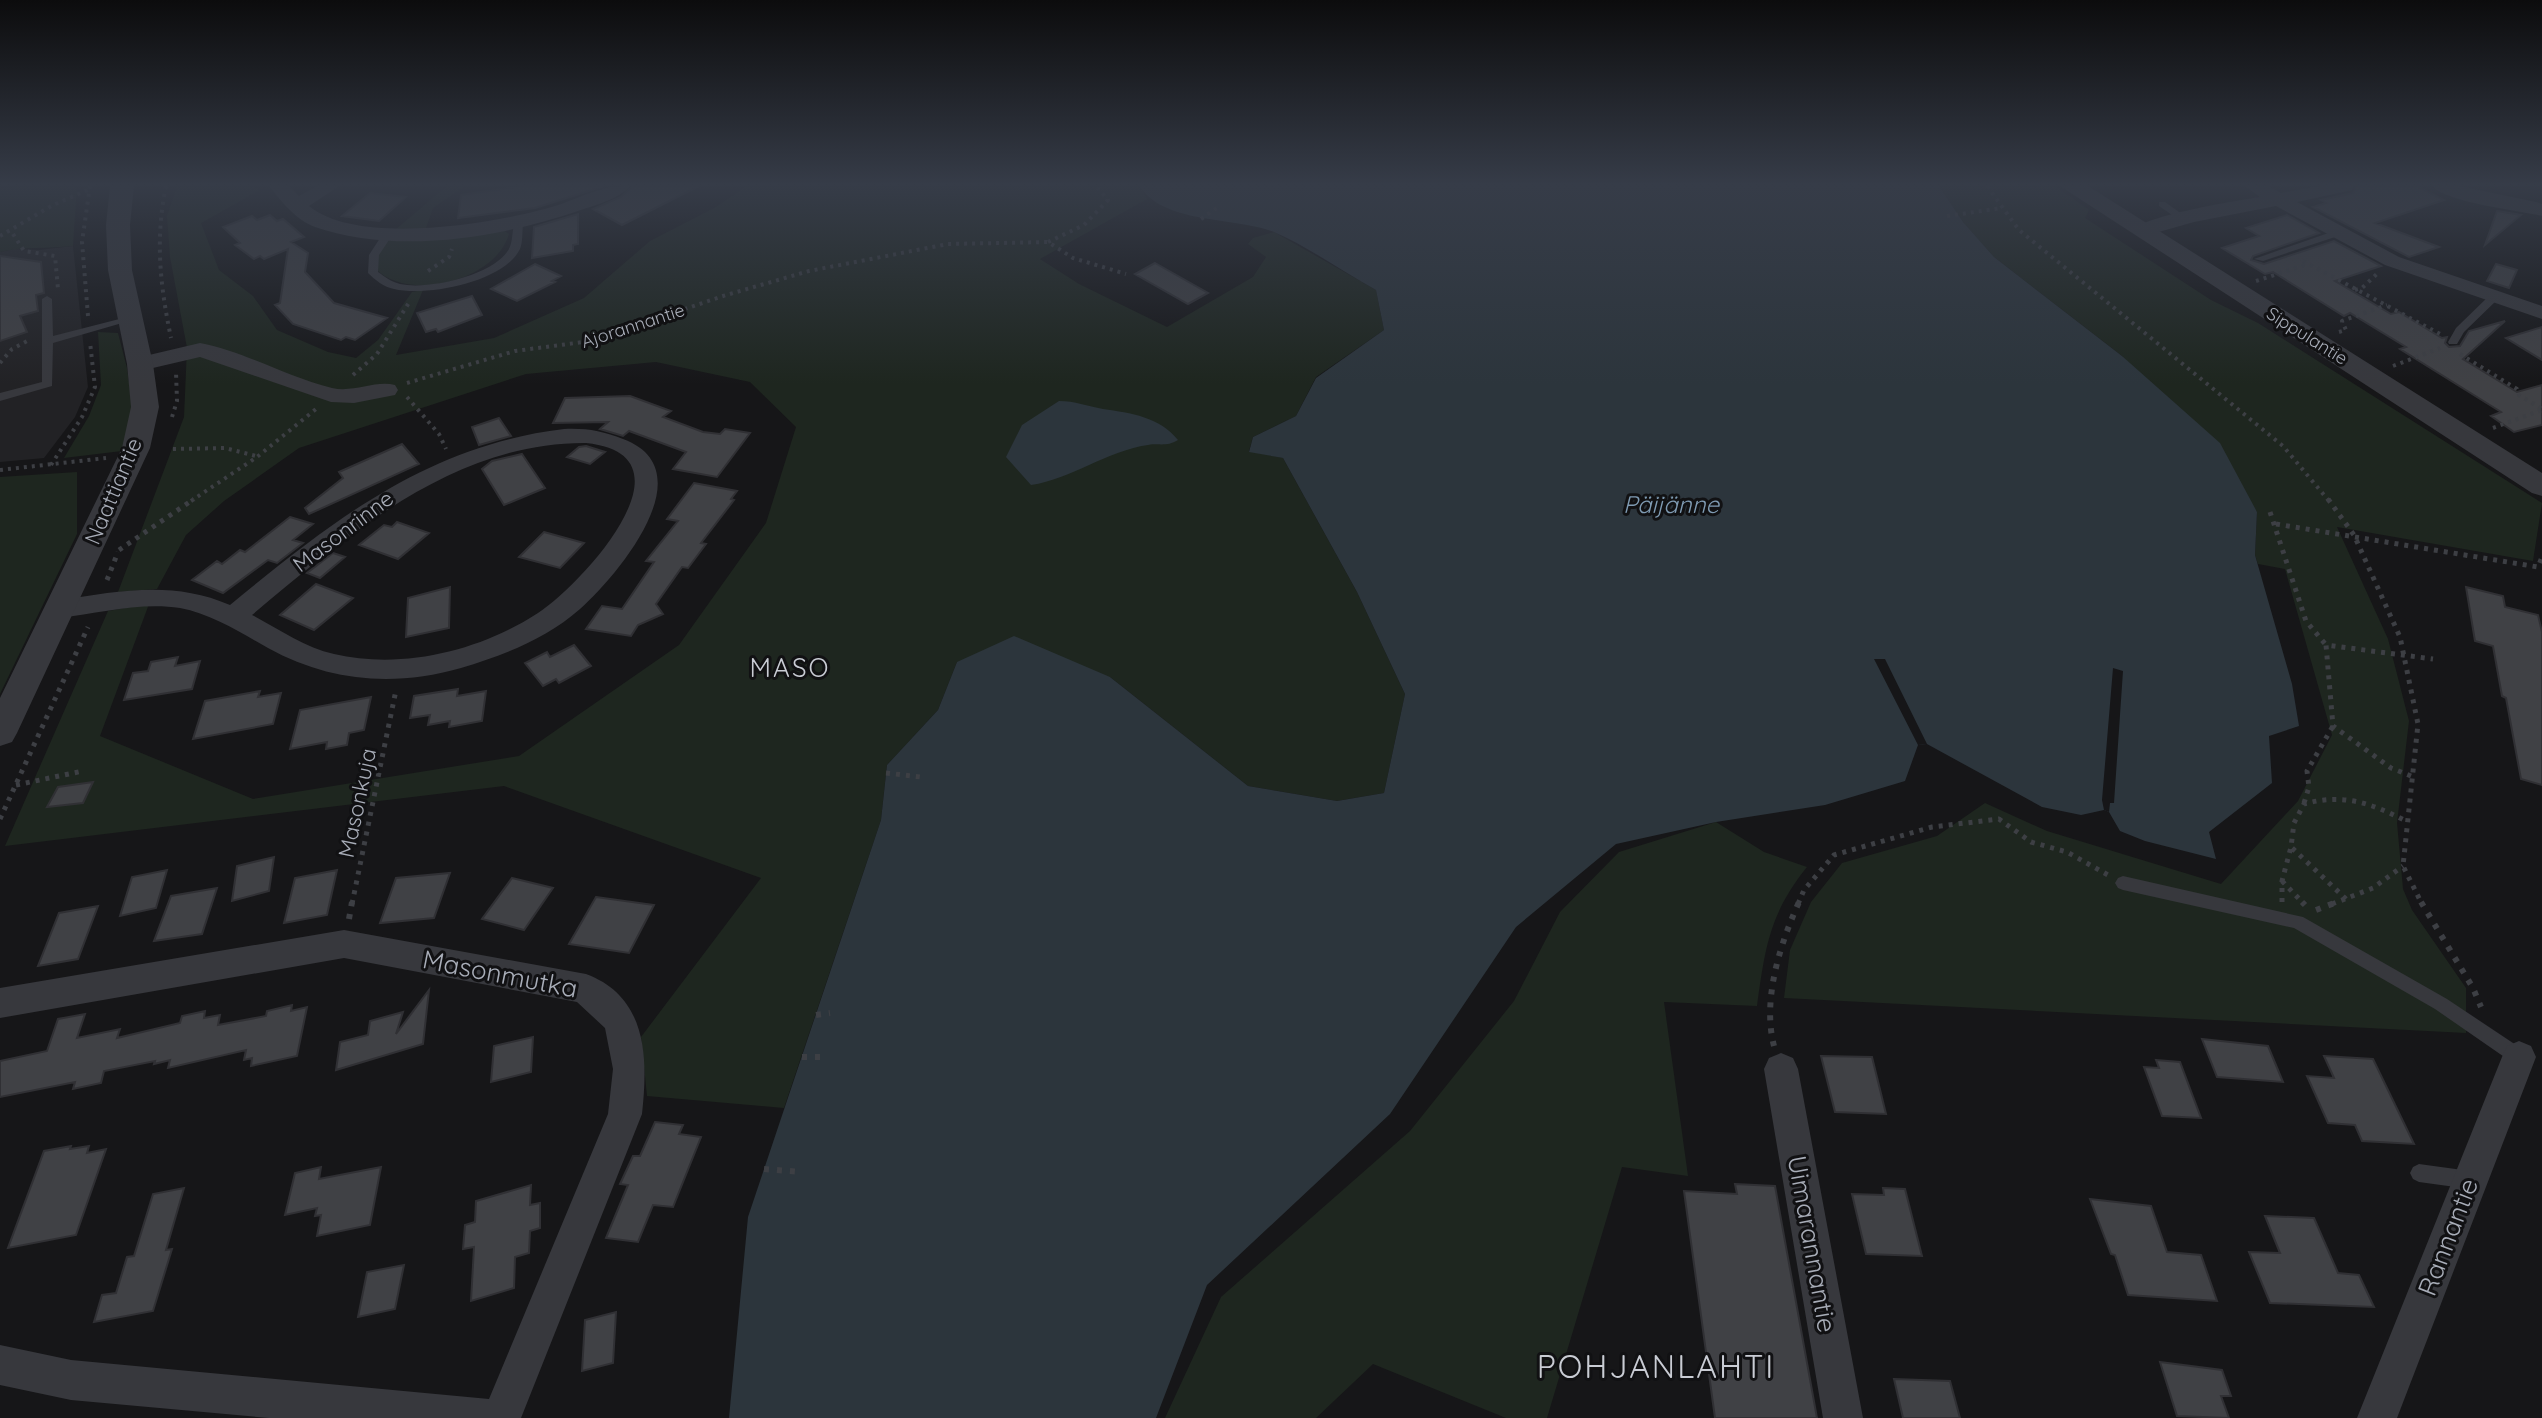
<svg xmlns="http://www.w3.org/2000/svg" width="2542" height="1418" viewBox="0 0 2542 1418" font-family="Quicksand,sans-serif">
  <rect width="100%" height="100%" fill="#161618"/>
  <path fill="#222225" d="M73,246L88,387L75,417L44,458L0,462V252L14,249L39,250Z"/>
  <path fill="#1e261f" d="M23,186H77L73,246C49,249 23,246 0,252V189Z
    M177,186H253L260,190L201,223L219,270L253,296L277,330L328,352L356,358L378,340L412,292L423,290L396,355L494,338L584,298L650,241L716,207L747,186H1140L1147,199L1040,259L1079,284L1167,327L1253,277L1266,257L1248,244L1253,238L1274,232L1376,290L1384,330L1316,377L1296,416L1253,437L1249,451L1283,458L1357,592L1405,694L1384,793L1337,801L1248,786L1110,677L957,662L938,710L887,765L881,820L784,1108L647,1096L641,1037L761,878L504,786L5,846L108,611L149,604L100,736L253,799L519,756L679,645L766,523L796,427L750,382L656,362L526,374L299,448L224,501L186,535L157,589L118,592L184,417L187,348L170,257L167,216Z
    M447,186H465L433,208L426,228L395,230Z
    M1939,186H2055L2089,210L2085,218L2211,300L2258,323L2542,503L2533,561L2337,527L2388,639L2409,721L2397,823L2403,889L2412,910L2466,988V1033L1784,998L1790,950L1811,902L1842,863L1937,836L1985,803L2047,831L2221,884L2298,801L2332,735L2285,569L2258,564L2255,555L2257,512L2122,356L1994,257L1963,222Z
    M503,230L509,234C496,281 407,303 375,268C376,255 380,244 393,239Z
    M98,332L118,333L127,368L133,410L122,451L64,458L89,416L101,385Z
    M77,472V534L0,694V477Z
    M1716,822L1764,852L1807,867C1769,914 1765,949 1757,1006L1664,1002L1688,1176L1622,1167L1547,1418H1506L1373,1364L1316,1418H1165L1221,1297L1410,1131L1514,1001L1560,912L1619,852Z"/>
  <path fill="#2c353c" d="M1140,186H1939L1963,222L1994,257L2122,356L2220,443L2257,512L2255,555L2292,684L2299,726L2269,736L2272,783L2209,832L2216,859L2145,841L2120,831L2109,812L2104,810L2081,815L2042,807L1927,744L1918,745L1905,781L1825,805L1716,822L1616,844L1516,927L1390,1114L1207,1285L1156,1418H729L748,1217L881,820L887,765L938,710L957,662L1014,636L1110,677L1248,786L1337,801L1384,793L1405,694L1357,592L1283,458L1249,452L1253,437L1296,416L1316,378L1384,330L1376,290C1343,272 1309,247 1274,232C1236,217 1162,224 1140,186Z
    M1059,401C1075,401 1087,406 1103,409C1131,413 1160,417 1178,440C1167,447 1160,443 1148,445C1106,451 1072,479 1031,485L1006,457L1022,425Z"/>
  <path fill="#161618" d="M1874,659H1885L1927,744L1918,745Z
    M2113,668L2123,671L2114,803H2110L2109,812L2104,810L2102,800Z"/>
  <path fill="#404145" stroke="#303034" stroke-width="2" d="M525,186H604L535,208L458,218L461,195Z
    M633,186H699L622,225L593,209L621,197Z
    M2357,186H2416L2444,200L2375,223L2439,247L2409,257L2313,207L2326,203L2321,200L2353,193Z
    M370,193L406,197L379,221L342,216Z
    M2497,211L2521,215L2485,245Z
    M578,214V244L573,245V251L532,258L534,227Z
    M270,215L277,221L283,219L304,237L291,242L308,253L305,272L334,303L387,318L355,340L346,337L341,340L293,324L275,305L280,303L288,249L264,259L260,256L254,259L235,245L240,243L223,227L252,216L257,220Z
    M2287,215L2319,233L2253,256L2251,260L2264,264L2334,241L2381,266L2335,281L2391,314L2399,312L2442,338L2447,337L2445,343L2449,347L2460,346L2469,331L2505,321L2463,359L2517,392L2542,385V425L2514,432L2491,416L2501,412L2400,349L2406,347L2350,313L2344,316L2273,272L2265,274L2222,248L2259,236L2246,228Z
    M0,256L41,262L44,293L36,295L38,311L20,316L27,332L0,341Z
    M1155,263L1208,293L1188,304L1135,274Z
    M535,264L561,276L552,281L555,282L517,301L491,289Z
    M2496,264L2517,270L2509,288L2487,281Z
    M472,296L482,315L438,332L436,329L426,332L417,313Z
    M2542,327V360L2506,338Z
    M630,396L671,411L663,417L703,432L720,434L725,429L750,433L717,477L673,469L686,452L629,431L623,436L600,429L608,422L553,423L565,398Z
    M499,418L511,436L479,445L472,427Z
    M402,444L419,464L309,514L305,508L343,478L339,472Z
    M586,446L605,452L590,464L567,457L579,447Z
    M522,454L545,488L504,505L482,469L492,461Z
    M694,483L737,491L731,499L734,500L701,543L706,544L688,568L682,567L656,604L663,614L638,625L631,636L586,629L602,606L622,609L654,562L646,561L678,521L667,519Z
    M290,517L313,524L293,540L303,543L277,563L268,560L223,593L192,580L217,561L222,564L240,550L245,552Z
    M397,522L429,533L398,559L359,545L384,525L392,527Z
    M544,532L584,543L560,568L519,557Z
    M333,553L345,557L320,578L307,573Z
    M316,584L353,598L314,630L280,615Z
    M450,587L449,628L406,637L408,598Z
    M2466,587L2503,596L2505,607L2538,615L2542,632V785L2521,779L2506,698L2502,696L2493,646L2475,641Z
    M574,645L591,666L559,683L556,679L543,686L525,663L547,652L550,657Z
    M178,657L175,666L200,661L192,689L124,700L133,673L148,671L151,662Z
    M458,689L457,696L486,691L482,721L449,727L450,721L428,725L430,715L410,718L414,696Z
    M260,691L258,697L281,693L273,724L193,739L205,701Z
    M371,697L364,730L349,733L347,745L326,749L327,742L290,749L300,710Z
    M93,782L83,803L47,807L58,787Z
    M274,857L269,891L232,901L237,866Z
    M167,870L156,908L120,916L132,877Z
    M337,870L327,915L284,923L295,878Z
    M450,873L434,918L380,923L396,878Z
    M512,878L553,888L524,930L482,919Z
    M217,888L202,934L154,941L171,896Z
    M596,897L654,905L629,953L569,944Z
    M98,906L78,959L38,966L59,913Z
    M429,990L423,1044L336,1070L340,1042L368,1035L370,1021L403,1012L396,1034Z
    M292,1005L291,1011L307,1007L297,1056L251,1066L252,1058L244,1060L246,1050L168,1068L170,1060L154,1064L155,1061L104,1071L101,1083L73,1089L75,1082L0,1097V1061L47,1051L58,1019L85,1014L77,1038L120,1029L117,1038L180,1023L182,1016L205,1011L204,1018L220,1015L218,1025L266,1016L267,1011Z
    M533,1037L531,1072L491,1082L494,1046Z
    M2202,1039L2268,1046L2283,1082L2217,1077Z
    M1821,1056L1872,1057L1886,1114L1835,1112Z
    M2324,1056L2373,1059L2414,1144L2362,1141L2355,1125L2328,1123L2307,1076L2334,1078Z
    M2156,1060L2180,1062L2201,1118L2162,1116L2144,1067L2159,1068Z
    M655,1122L683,1125L679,1134L701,1137L673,1207L653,1205L638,1242L606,1238L628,1185L620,1184L633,1156H640Z
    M71,1146L70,1149L89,1146L87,1153L106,1149L76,1235L8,1248L44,1151Z
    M321,1167L319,1179L381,1167L370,1225L317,1236L321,1215L315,1216L317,1208L285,1215L295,1173Z
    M1735,1184L1775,1186L1817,1418H1715L1684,1191L1737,1194Z
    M531,1185L530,1205L540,1203V1228L530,1231L529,1253L515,1257L514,1288L471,1301L474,1247L463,1249L465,1225L475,1222L476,1201Z
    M184,1188L166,1250L172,1249L153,1311L94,1322L102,1295L116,1293L127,1257L134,1256L153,1194Z
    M1883,1188L1905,1189L1922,1256L1866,1254L1852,1194L1884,1195Z
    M2090,1199L2151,1206L2167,1252L2201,1255L2217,1301L2128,1295L2115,1255L2111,1254Z
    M2265,1216L2314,1218L2338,1273L2359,1275L2374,1307L2270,1303L2249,1252L2280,1253Z
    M404,1265L395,1309L358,1317L367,1272Z
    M616,1312L613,1363L582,1371L585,1320Z
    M2160,1362L2222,1370L2231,1396H2221L2229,1418L2177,1416Z
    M1894,1379L1950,1381L1960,1418H1903Z"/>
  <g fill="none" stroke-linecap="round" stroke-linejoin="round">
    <path stroke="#3d3f44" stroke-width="4" stroke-dasharray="3 5" stroke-linecap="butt" d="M166,186C155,239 160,285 171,338
      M1987,186L2019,230L2283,446L2329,501
      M1947,216L2002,208
      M1201,219L1221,205
      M13,234L24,251L55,256L58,289
      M0,236L53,205L90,189
      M1048,242L1084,225L1108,200L1096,186
      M2303,261L2442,335
      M428,271L449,257L452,249
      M2256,281L2308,264
      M2355,290L2362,288L2379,272
      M88,316L82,242L90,186
      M2339,332L2346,330L2342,321L2387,305
      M2460,354L2517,389L2519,395L2542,409
      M0,363L12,349L31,339
      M2393,366L2440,348
      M353,375L377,354L410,301
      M407,383L515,351L591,341L723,296L809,271L948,244L1048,242L1073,258L1126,274
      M407,397L439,434L446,449
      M172,417L177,401L176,372
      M2493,428L2542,410
      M173,449L225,448L256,456
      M51,465L82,417L95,387L90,342
      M0,470L106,458
      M191,501L257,457L316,409"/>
    <path stroke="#3d3f44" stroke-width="5" stroke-dasharray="4 6" stroke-linecap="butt" d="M2328,499L2354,535L2400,637L2418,724L2403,866L2422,904
      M2270,512L2306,621L2326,645
      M2276,524L2538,567L2542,557
      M119,550L194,499
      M107,580L118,552
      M886,773L921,777
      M2411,776L2391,768L2333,726L2326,645L2433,659
      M16,785L83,771
      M2304,803L2309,787L2307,771L2333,726
      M0,819L88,627
      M2282,881L2304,904
      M2346,899L2291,847L2294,823L2304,804C2343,793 2371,803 2406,821
      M2282,902V881L2291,847
      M352,904L396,690
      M1798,904L1804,890L1834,855L1932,827L1999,819L2031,842L2067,852L2108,875
      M2332,904L2373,888L2403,866"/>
    <path stroke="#3d3f44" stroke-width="6" stroke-dasharray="5 8" stroke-linecap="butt" d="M2302,902L2305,905
      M2421,902L2473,988L2481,1007
      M2316,910L2337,902
      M349,919L352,902
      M816,1015L830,1013
      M1774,1046C1762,1000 1780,944 1799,902
      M802,1057H823
      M764,1169L801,1172"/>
    <path fill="#37383d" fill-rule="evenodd" d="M2159,202H2165L2186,217L2178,219L2159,206Z
      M515,222L523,224C522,232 523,242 520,249C504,282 427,297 394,289C384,287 375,280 368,273L369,255L384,232L388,231L393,234L379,255L378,272C385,277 392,282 400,284C428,290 490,276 507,252C514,243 511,232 515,222Z
      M2337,230L2342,233L2341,235L2263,261L2254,259Z
      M2495,293L2500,296L2499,298L2464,332L2457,344H2449L2448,342L2456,328L2491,294Z
      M47,296L52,299L53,336L131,316L136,319L53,343L52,386L0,401V393L42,382V299Z
      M2123,876L2303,917L2447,999L2525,1051L2527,1057L2525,1063L2519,1065L2513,1063L2435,1009L2294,928L2123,890L2118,888L2115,883L2118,878Z
      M2419,1164L2470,1171L2476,1174L2479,1180L2476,1186L2470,1189L2419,1182L2413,1179L2410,1173L2413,1167Z"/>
    <path fill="#37383d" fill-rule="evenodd" d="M269,186H289L299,196L317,186H339L309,206C357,246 492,224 548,208C578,200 598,185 630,186C619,199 596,205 581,210C500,238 397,255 315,227C296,220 281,201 269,186Z
      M2245,186H2268L2281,193L2320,186H2354L2352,190L2297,202L2399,257L2542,306V319L2385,265L2276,206L2194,222L2141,237L2131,231C2146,215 2235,201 2260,197Z
      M2432,186H2459L2536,202L2542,204V216C2517,210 2448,203 2432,186Z
      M200,343C246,352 287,377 332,388C354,393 375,380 395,385L398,390L395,395L354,403L331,402L200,357L140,371L129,364L132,359Z
      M564,429C586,428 603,431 623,439C707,470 617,576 580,609C546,639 504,655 461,668C394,687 330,682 268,648C241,633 212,614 180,608C141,602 99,613 60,618L51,616L47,609L51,602L60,600C119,591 173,580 230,605C332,521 428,445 564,429ZM586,443C702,455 580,586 538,613C480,651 402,670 334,654C305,648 279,629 252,615C346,536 454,442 586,443Z
      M344,930L586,974C648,997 648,1059 642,1114L521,1418H269L71,1400L0,1385V1345L71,1360L489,1399L608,1114L613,1069L605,1028L577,1002L344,958L0,1018V988Z
      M2519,1041L2531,1046L2536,1057L2397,1418H2357L2502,1057L2507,1046Z
      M1781,1053L1793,1058L1798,1069L1863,1418H1823L1764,1069L1769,1058Z"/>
    <path fill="#37383d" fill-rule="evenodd" d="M110,186H134L130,225L132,270L153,364L159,407L150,448L17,733L12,742L0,746V698L122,448L131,407L127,364L108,270L106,225Z
      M2060,186H2088L2542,473V496L2532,493Z"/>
  </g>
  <linearGradient id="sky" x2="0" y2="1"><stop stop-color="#0c0c0d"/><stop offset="0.48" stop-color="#363c48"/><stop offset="1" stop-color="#363c48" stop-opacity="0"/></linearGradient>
  <rect width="2542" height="384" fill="url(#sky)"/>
  <g text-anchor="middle" stroke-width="6" stroke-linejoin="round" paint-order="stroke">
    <g font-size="18" fill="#a8adb8" stroke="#111113">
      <text transform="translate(633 326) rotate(-18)" y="6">Ajorannantie</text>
      <text transform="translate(2307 336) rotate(32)" y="6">Sippulantie</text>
    </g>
    <g font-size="22" fill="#a8adb8" stroke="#111113">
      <text transform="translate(113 491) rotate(-67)" y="8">Naattiantie</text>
      <text transform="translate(343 531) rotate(-37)" y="8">Masonrinne</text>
      <text transform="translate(357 803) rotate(-78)" y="8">Masonkuja</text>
    </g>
    <g font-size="24" font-style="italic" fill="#7f9bb3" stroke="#111113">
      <text x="1671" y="513">Päijänne</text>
    </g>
    <g font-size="26" letter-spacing="2" fill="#c9ccd4" stroke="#111113">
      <text x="790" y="677">MASO</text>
    </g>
    <g font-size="26" fill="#a8adb8" stroke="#111113">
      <text transform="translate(500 974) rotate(11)" y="9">Masonmutka</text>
      <text transform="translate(2448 1237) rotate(-69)" y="9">Rannantie</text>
      <text transform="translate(1812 1244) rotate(80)" y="9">Uimarannantie</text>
    </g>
    <g font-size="32" letter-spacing="2" fill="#c9ccd4" stroke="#111113">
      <text x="1656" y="1378">POHJANLAHTI</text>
    </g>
  </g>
</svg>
